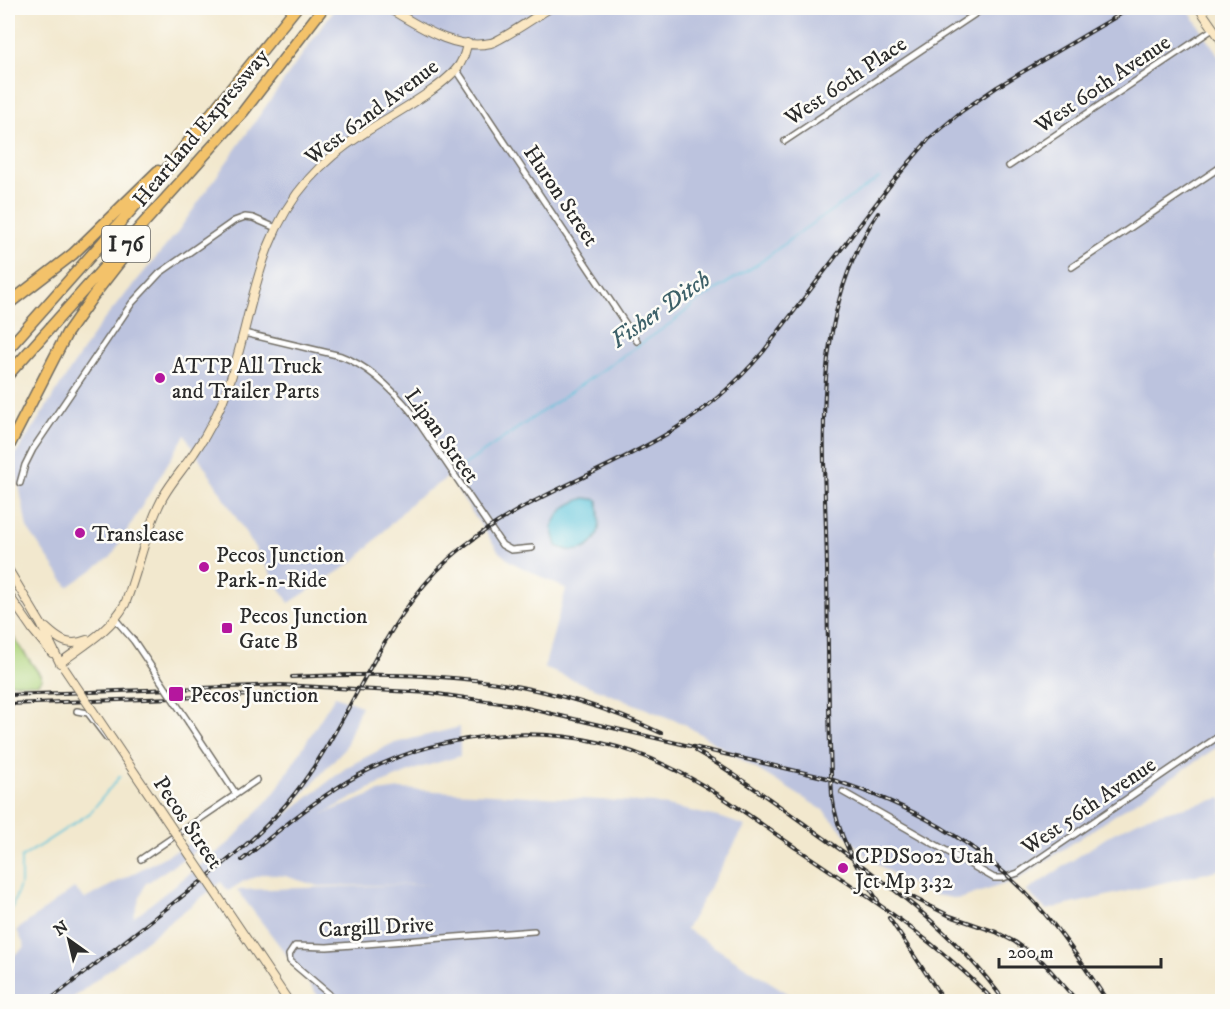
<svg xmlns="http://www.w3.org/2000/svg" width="1230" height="1009" viewBox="0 0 1230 1009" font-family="'IM FELL DW Pica',serif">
  <rect width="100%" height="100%" fill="#fdfcf7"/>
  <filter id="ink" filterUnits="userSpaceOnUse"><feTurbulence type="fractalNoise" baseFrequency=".0167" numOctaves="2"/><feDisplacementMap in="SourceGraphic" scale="12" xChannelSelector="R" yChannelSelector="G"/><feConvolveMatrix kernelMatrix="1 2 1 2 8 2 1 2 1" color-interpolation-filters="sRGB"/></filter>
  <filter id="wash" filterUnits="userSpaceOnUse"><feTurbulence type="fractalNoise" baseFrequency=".008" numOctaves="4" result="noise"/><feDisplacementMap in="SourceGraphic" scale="24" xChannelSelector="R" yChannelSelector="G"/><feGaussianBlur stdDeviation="1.35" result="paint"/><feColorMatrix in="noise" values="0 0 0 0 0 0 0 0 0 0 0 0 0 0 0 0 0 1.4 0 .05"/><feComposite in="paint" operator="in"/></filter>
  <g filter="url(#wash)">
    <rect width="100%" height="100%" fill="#f2e8ce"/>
    <path fill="#bcc3de" d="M335,8H1187L1222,61V744L1017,880L959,899L934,895L899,878L867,857L823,810L684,724L544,668L566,589L511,562L499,552L448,477L414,500L355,561L289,603L185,435L111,557L68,587L27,528L14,457L98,327L176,234Z
      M335,696L361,706L345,748L279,820L347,767L391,744L460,727V756L416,769L373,787L321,815L378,792L400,789L653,803L722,818L745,826L686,929L800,1001H322L237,890L432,884L318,886L285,876L264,874L244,881L228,891L221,882L69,1001H8V960L25,947L17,930L74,888L85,899L196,840L200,848L145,884L133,918L229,843L275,792Z
      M1222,798V869L1046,910L1027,891L1110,835L1148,816Z"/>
    <path fill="#b0d57f" stroke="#6e8055" stroke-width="1.5" d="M8,630L40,675L42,679L37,684L8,683Z"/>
    <path fill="#5fc4dc" stroke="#457884" stroke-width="1.5" d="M585,498L598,500C598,509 601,521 599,529C594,551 575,555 557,546L552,527C560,509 567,504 585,498Z"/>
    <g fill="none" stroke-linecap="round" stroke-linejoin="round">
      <path stroke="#5fc4dc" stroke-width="1.5" d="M460,468L674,321L696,302L758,264L797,234L879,178
        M8,918L21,883V858L90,813L120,776"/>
    </g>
  </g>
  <g filter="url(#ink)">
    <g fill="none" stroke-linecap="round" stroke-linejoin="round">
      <defs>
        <path id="street" d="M456,69L637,341
          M785,141L984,8
          M1009,166L1213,29
          M1072,267L1222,166
          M244,333L341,356C369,366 395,392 413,414L502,545L511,550L532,548
          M20,483L25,465L33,449L132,303L160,273L234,221L245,217L253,218L276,228
          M116,620L134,641
          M77,711L88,713L107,738
          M189,723L236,794
          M843,792L994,878H1003L1018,873L1222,734
          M141,859L257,780
          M330,1002L329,994L290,961L289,955L295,946L327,947L534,931"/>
        <path id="secondary" d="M388,8C418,25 453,51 491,43C502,40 538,15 550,8
          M1199,8L1222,41
          M8,569L41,624L60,663
          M8,594L33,630L52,653
          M46,628C60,641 69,647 87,640
          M60,663C84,645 110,631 125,604C139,569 145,531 163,497C172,481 184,468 194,453C209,432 221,408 229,384C254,311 255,240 309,179C324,162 342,147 361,135C386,118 445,88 460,64C464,57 466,50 467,43"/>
        <path id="highway" d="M8,304L73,254L158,171
          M8,349L157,181L296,8
          M8,375L243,112L323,8
          M8,448L67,333L93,296L128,251"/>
      </defs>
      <use href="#street" stroke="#716d64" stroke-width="8"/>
      <use href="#secondary" stroke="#716d64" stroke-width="10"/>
      <use href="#highway" stroke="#716d64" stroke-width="13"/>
      <use href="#street" stroke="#fff" stroke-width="5"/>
      <use href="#secondary" stroke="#fae7c3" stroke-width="8"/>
      <use href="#highway" stroke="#f3c26a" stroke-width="10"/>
      <defs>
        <path id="rail" d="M292,677C427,671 536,674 661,733
          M8,695L281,685L431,693L514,705L827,778C909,804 979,841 1037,905C1064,935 1086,969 1108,1002
          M8,704L310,693
          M696,751C733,772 768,798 803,823C875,874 953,928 1005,1002
          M242,860C276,833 311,803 348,781C443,726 567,718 667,766C712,787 752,818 793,846C862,892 938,942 995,1002
          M908,895L950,916L996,932L1015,942L1043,962L1078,1002
          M878,901C856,867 837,835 832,795C828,719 828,643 827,567C825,448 808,318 878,213
          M889,918L945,1002
          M47,1002C90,968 133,935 176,901C219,868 263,835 296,792C354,717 380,621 451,557C516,499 597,477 670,432C706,410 736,384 763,352L891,184L929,139L962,111L997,87L1131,8"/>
      </defs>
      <use href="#rail" stroke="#2b2b2b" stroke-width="4"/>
      <use href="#rail" stroke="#fdfcf7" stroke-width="1.5" stroke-dasharray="4.5" stroke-linecap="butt"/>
      <defs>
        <path id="street-bridge" d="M134,641L189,723"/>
        <path id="secondary-bridge" d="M64,668L289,1002"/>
      </defs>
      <use href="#street-bridge" stroke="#716d64" stroke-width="8" stroke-linecap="butt"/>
      <use href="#secondary-bridge" stroke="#716d64" stroke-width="10" stroke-linecap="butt"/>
      <use href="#street-bridge" stroke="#fff" stroke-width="5"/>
      <use href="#secondary-bridge" stroke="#fae7c3" stroke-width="8"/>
    </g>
  </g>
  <g fill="#b5179e" stroke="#fdfcf7" stroke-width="2">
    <circle cx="160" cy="378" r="6"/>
    <circle cx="80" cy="533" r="6"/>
    <circle cx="204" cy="567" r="6"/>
    <rect x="221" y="622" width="12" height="12" rx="3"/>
    <rect x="168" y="686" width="16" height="16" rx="3"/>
    <circle cx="843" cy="868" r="6"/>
  </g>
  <g text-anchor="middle" stroke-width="5" stroke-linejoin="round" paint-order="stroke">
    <rect fill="#fdfcf7" stroke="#6a6a68" stroke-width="1.5" x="102" y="226" width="48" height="36" rx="4.5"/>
    <g font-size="21" font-weight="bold" fill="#2b2b2b">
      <text x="126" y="251">I 76</text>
    </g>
    <g font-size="22" fill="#2b2b2b" stroke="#fdfcf7">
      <text transform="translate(845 80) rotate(-34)" y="8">West 60th Place</text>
      <text transform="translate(1102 83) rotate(-34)" y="8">West 60th Avenue</text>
      <text transform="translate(371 111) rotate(-37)" y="8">West 62nd Avenue</text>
      <text transform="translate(200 127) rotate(-50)" y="8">Heartland Expressway</text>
      <text transform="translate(562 195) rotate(56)" y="8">Huron Street</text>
      <text transform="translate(443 435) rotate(54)" y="8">Lipan Street</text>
      <text transform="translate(1088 805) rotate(-34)" y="8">West 56th Avenue</text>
      <text transform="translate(189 822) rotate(56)" y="8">Pecos Street</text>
      <text transform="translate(376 926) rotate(-3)" y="8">Cargill Drive</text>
    </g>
    <g font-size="22" fill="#2b2b2b" stroke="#fdfcf7" text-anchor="start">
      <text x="172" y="373">ATTP All Truck<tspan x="172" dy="25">and Trailer Parts</tspan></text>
      <text x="92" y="541">Translease</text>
      <text x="216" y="562">Pecos Junction<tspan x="216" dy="25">Park-n-Ride</tspan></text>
      <text x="239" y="623">Pecos Junction<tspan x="239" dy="25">Gate B</tspan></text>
      <text x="190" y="702">Pecos Junction</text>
      <text x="855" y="863">CPDS002 Utah<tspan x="855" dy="25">Jct Mp 3.32</tspan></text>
    </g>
    <g font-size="24" font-style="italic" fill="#3d6169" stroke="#fdfcf7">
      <text transform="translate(660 309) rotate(-35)" y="8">Fisher Ditch</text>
    </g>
  </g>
  <rect width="1230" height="1009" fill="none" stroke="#fdfcf7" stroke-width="30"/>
  <g transform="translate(69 940) rotate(326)" stroke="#fdfcf7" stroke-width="4.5" paint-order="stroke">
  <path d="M0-4.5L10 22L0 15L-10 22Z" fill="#2b2b2b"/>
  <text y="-9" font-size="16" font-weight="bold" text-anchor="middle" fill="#2b2b2b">N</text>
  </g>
  <path d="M999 958v9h162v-9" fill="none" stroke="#2b2b2b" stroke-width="3"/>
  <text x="1008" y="958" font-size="18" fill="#2b2b2b" stroke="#fdfcf7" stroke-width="4.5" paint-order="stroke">200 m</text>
</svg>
